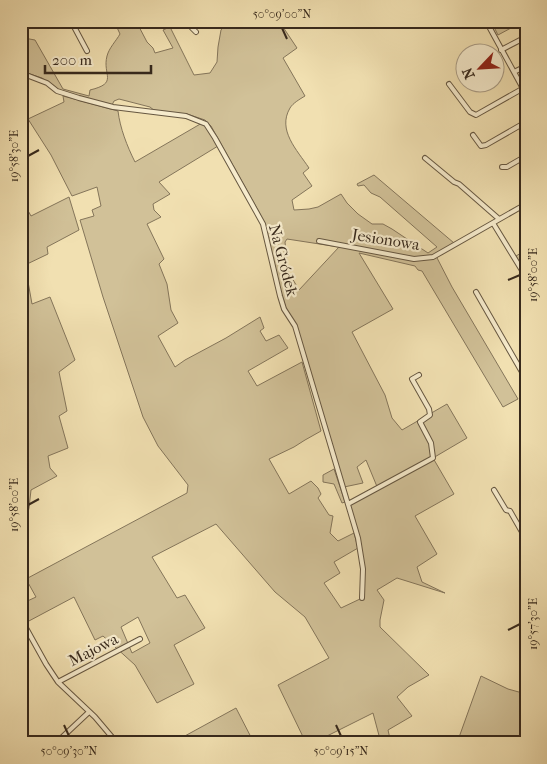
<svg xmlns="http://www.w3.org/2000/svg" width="547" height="764" viewBox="0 0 547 764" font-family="'IM FELL French Canon',serif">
  <rect width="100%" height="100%" fill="#f1e0b1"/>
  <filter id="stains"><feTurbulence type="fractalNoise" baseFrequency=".004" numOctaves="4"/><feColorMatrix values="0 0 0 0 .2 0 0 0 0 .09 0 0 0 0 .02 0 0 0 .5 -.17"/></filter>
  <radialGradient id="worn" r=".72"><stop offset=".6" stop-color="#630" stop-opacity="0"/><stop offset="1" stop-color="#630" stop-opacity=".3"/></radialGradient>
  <path fill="#d1c198" stroke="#84755a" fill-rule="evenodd" d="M114,21H136L147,42L153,48L155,53L173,48L163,30L170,27L194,75L210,73L217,62L218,47L221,30L228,21H279L297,48L283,58L305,96C300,99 293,103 290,108C277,130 297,150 309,168L303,173L312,186L292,200L294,210L309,209L318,207L341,194L347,203L358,214L372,224H383L392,229L428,253L437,247L380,197L371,193L364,185L358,186L357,184L374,175L454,243L435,254L452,287L518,399L503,407L422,271L418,270L415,266L359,253L393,309L352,332L385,395L392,418L402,430L447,404L467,438L433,458L454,494L415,516L437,554L417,567L422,582L445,593L397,578L377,590L384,600L380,620V627L429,675L408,687L397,697L412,716L388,730L391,743H381L373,713L313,743H306L278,685L329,658L305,617L275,592L216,524L152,557L177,598L185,595L205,628L174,645L194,684L157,703L135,665L103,636L95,640L74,597L27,622L21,610V604L36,597L26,579L187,493L188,485L158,446L143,417L103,297L80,220L94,216L92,210L101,206L97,187L72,196L51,155L28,119L64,102L63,96L118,111C120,128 127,146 135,162L202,123L207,127L218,146L159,182L170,194L153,204L154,210L161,217L147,224L164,259L159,264L167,284L171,310L178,323L158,336L175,367L185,360L226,338L260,317L264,328L260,331L266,341L279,335L288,348L248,371L257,386L302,362L321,431L305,440L294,447L269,459L289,494L311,481L318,488L321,494L318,498L329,515L333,516L330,533L338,541L354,533L358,548L334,562L340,573L324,583L341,608L360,599L362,600L361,545L350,505L378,489L366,460L357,467L363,483L344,487L296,325L286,308L274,269L266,227L259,212L211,126L205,120L187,114L155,111L150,107L119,99L114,101L112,105L70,95L57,89L42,78L21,71V36L24,38L35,40L63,89L89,96L90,90C119,83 102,75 107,56C109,48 116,41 120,34ZM287,239L339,247L299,290L288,271L285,242ZM138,617L150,643L132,653L121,627Z
    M491,21H524L498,35Z
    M69,197L79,230L47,247L48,254L25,265L32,304L50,297L75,360L59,372L67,411L59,416L68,448L48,456L50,468L57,476L31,490L29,508L24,530L21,531V198L31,216Z
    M526,250V265L522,267L516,256Z
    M334,469L345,502L342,503L334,484L323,482V475Z
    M481,676L508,689L526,694V743H491L476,738L475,743H457Z
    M236,708L254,743H172Z"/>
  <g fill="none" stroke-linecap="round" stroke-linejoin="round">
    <defs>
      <path id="minor" d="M71,21L87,51
        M185,21L196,32
        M486,21L526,94
        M522,43L526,51
        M501,50L526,37
        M514,72L526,66
        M21,73L47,83L57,91L79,98L113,107L186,116L206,124L215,138L263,224L280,296L284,309L295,326L358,538L363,569L362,598
        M449,84L470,112L476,115L522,89
        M473,135L481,146L486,145L526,122
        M425,158L454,182L459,184L499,219
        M502,167H507L526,156
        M493,223L526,277
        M319,241L414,259L433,257L526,204
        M476,292L526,379
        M494,490L506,510L510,511L526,539
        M348,504L433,458L431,443L420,422L430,415L429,409L412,379L419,375
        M21,619L46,664L58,682L95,717L117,743
        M58,682L140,639
        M56,743L89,712"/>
    </defs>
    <use href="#minor" stroke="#665741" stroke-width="6"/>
    <use href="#minor" stroke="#f6ebcc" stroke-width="4"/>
  </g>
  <path fill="none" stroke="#37291c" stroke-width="2" d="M282,28L287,39M28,156L39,150M508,280L520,275M28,505L39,499M508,630L520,624M64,725L69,736M336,725L341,736"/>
  <g text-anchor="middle" stroke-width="4.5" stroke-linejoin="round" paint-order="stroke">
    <g font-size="16" fill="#37291c" stroke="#f6ebcc">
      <text transform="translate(386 239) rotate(9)" y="6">Jesionowa</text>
      <text transform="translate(284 260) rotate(75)" y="6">Na Gródek</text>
      <text transform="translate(93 649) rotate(-27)" y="6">Majowa</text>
    </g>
  </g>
  <rect width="547" height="764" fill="none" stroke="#f1e0b1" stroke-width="55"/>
  <g transform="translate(480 68) rotate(245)"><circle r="24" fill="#f6ebcc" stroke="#aa9d86"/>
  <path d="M0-4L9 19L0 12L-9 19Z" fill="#8f2418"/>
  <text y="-8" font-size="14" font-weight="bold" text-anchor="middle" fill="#37291c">N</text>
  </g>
  <path d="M45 65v8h106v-8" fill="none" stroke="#37291c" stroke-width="2.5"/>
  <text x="52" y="65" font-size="15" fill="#37291c" stroke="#f6ebcc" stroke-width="4" paint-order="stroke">200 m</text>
  <rect x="28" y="28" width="492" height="708" fill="none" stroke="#37291c" stroke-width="2"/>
  <g font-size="12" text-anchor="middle" fill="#37291c">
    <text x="282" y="18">50°09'00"N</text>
    <text transform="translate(14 156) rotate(-90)" y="4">19°58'30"E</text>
    <text transform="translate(533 275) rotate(-90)" y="4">19°58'00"E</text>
    <text transform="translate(14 505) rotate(-90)" y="4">19°58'00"E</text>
    <text transform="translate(533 624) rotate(-90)" y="4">19°57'30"E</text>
    <text x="69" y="755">50°09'30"N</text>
    <text x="341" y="755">50°09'15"N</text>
  </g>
  <rect width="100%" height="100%" filter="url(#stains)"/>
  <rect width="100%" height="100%" fill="url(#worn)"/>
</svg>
